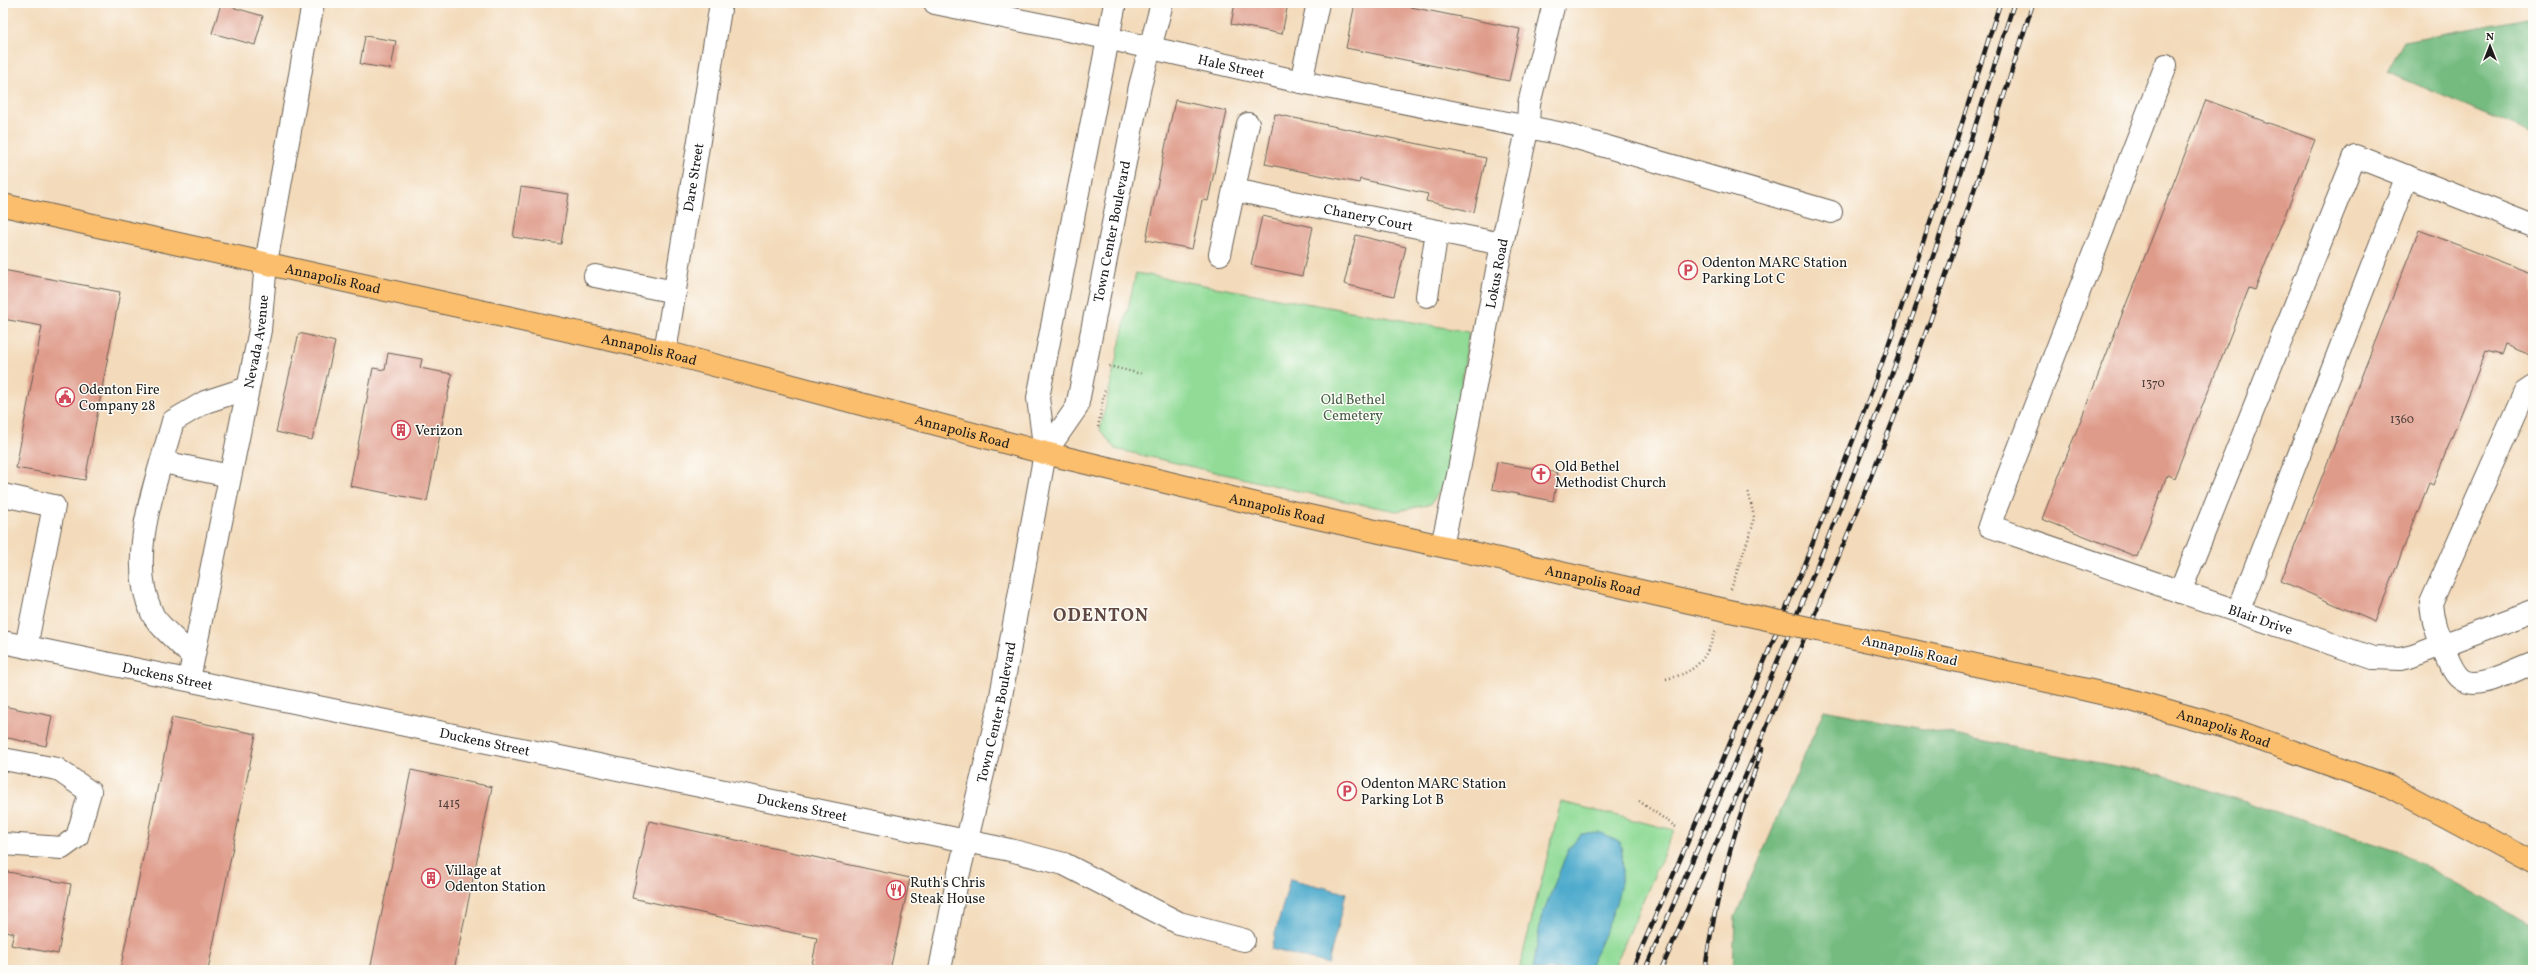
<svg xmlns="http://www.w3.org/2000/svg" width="2536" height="973" viewBox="0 0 2536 973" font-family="Vollkorn,serif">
  <rect width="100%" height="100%" fill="#fdfcf7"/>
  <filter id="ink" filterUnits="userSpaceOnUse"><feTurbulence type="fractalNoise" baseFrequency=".025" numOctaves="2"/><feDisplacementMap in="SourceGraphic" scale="8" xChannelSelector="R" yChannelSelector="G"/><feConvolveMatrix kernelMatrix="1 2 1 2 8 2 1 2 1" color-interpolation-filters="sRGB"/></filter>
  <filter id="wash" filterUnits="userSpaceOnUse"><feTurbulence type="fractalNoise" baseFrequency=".012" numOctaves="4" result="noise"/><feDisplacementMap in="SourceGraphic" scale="16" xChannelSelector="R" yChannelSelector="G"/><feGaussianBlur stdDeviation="0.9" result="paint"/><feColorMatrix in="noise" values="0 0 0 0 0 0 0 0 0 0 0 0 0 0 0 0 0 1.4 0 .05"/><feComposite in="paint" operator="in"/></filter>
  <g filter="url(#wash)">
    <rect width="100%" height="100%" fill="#f3daba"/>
    <path fill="#91db97" stroke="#567c5a" d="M1136,273L1469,332L1449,476L1431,504L1397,511L1333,499L1115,449L1100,430Z
      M1561,802L1674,830L1613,970H1519Z"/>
    <path fill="#74bb80" stroke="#486c4e" d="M2533,17V134L2387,72L2404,41Z
      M1824,710L2162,775L2400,852L2533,926V970H1733L1735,917Z"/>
    <path fill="#4eaacc" stroke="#356374" d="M1601,833L1620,842C1631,886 1605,930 1588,970H1533L1541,918L1568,850L1581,834Z
      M1290,879L1346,893L1328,964L1271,949Z"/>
    <g id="blocks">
      <path fill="#df9b8a" d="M1235,3H1288L1282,34L1231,24Z
        M1355,3H1391L1520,29L1509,81L1346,48Z
        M221,4L263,16L255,45L212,33Z
        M365,36L396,41L391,69L360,64Z
        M1175,100L1227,111L1208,201L1202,200L1192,249L1146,240Z
        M2206,100L2315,140L2255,290L2249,288L2174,478L2167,475L2137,557L2042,519Z
        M1275,114L1486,158L1474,212L1426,201L1428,194L1360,179L1359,183L1265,164Z
        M521,187L569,194L561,244L513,237Z
        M1262,216L1313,227L1302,276L1251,265Z
        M2419,230L2533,274V355L2505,344L2501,355L2486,351L2433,485L2429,483L2375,622L2281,581Z
        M1356,235L1406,247L1394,296L1344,284Z
        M3,270L120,292L85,480L16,468L42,326L3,319Z
        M299,333L335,342L312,440L276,432Z
        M388,353L422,359L420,368L452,374L427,501L350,486L373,368L385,370Z
        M1497,462L1558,473L1553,501L1492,489Z
        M3,706L52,716L46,746L3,737Z
        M172,717L256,734L208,970H120Z
        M411,770L492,787L454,970H370Z
        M649,821L910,878L890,970H811L817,938L632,898Z
        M3,871L71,884L58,954L11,945L14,933L3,932Z"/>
    </g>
  </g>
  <g filter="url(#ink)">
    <use href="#blocks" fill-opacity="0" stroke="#675e53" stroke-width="1"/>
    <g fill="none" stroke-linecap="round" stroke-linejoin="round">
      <defs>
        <g id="minor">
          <path id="s1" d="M935,3L1107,38L1301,82L1563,134L1831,212"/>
          <path id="s2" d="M2166,65L1989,526L2373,658L2401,659L2413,656L2533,611"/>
          <path d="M1301,82L1318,3"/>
          <path id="s3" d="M1234,190L1502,244"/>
          <path d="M1220,254L1248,124"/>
          <path d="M595,276L675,292"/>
          <path d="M1427,296L1437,231"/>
          <path id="s4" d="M665,352L721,3"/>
          <path d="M2533,387L2524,393L2431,603C2432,621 2438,636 2445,652C2449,661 2453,673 2461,679C2477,692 2516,669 2533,663"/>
          <path id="s5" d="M1045,453L1077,407L1140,86L1162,3"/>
          <path d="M163,462L230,476"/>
          <path d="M3,495L54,506L26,647"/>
          <path id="s6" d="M1442,545L1458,475L1502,244L1528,126L1529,104L1554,3"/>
          <path d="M2180,592L2355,156L2533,226"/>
          <path d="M2238,612L2407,176"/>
          <path id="s7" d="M3,642L1010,850L1064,864L1179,923L1244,940"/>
          <path d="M193,657C184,647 156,624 152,613C125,556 158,478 173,421L205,402L248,388"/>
          <path id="s8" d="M189,679L260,330L266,263L313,3"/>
          <path d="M3,759L57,769L90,792L77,837L62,848L3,844"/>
          <path id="s9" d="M940,970L957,881L999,707L1045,453L1038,398L1115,3"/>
        </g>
        <g id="major">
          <path id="s10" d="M3,205L665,352L1045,453L1278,509L1707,606"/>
          <path id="s11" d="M1887,645L2127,699L2225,727L2389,786L2533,863"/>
        </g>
      </defs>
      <use href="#minor" stroke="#675e53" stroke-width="24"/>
      <use href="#major" stroke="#675e53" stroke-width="24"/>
      <path stroke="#675e53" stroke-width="2.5" stroke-dasharray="1 3" stroke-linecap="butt" d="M1109,366L1141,374
        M1098,427L1105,389
        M1731,589L1752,528L1754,517L1748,490
        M1666,679C1698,672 1706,659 1716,630
        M1639,801L1676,827"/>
      <use href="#minor" stroke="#fff" stroke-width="22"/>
      <use href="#major" stroke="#fabe6d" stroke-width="22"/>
      <defs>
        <path id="rail" d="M1632,970C1718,773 1803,576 1878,374C1922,251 1961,127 2000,3
          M1645,970C1730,774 1815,579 1890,379C1936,255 1974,129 2014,3
          M1661,970C1745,776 1832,582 1907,384C1954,259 1993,131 2033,3
          M1705,970C1715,895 1737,821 1762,749"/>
      </defs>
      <use href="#rail" stroke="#1c1c1c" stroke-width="4.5"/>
      <use href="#rail" stroke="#fdfcf7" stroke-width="3" stroke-dasharray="9" stroke-linecap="butt"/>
      <defs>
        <path id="major-bridge" d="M1707,606L1887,645"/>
      </defs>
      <use href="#major-bridge" stroke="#675e53" stroke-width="24" stroke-linecap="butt"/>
      <use href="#major-bridge" stroke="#fabe6d" stroke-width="22"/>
    </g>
  </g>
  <defs>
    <symbol id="parking-ring" viewBox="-11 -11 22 22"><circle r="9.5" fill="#fdfcf7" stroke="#d1495b" stroke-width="1.5"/><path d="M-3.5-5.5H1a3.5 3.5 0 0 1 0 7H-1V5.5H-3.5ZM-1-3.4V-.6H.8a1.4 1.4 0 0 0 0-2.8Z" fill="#d1495b"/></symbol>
    <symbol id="civic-ring" viewBox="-11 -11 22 22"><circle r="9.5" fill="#fdfcf7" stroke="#d1495b" stroke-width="1.5"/><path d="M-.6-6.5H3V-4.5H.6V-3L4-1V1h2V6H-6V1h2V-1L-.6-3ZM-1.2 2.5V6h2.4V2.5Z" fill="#d1495b"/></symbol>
    <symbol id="building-ring" viewBox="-11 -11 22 22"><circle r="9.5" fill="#fdfcf7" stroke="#d1495b" stroke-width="1.5"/><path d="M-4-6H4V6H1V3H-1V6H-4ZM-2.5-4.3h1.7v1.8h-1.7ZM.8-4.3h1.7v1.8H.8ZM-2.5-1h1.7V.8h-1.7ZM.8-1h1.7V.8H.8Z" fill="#d1495b"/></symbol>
    <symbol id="church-ring" viewBox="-11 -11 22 22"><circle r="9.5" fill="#fdfcf7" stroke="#d1495b" stroke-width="1.5"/><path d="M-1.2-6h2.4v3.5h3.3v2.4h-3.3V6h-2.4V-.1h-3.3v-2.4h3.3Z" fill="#d1495b"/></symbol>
    <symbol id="restaurant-ring" viewBox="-11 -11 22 22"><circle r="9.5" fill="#fdfcf7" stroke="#d1495b" stroke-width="1.5"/><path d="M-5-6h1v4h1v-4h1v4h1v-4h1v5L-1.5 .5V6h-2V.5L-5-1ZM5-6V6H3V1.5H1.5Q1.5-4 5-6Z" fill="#d1495b"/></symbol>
  </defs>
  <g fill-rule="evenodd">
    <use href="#parking-ring" x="1677" y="259" width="22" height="22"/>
    <use href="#civic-ring" x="54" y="386" width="22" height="22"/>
    <use href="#building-ring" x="390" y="419" width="22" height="22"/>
    <use href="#church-ring" x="1530" y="463" width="22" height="22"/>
    <use href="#parking-ring" x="1336" y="780" width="22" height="22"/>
    <use href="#building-ring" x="420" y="867" width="22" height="22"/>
    <use href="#restaurant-ring" x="885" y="879" width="22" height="22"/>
  </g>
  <g text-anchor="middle" stroke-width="3" stroke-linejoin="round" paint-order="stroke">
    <g font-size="12" fill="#4d3c38">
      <text x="2153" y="387">1370</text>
      <text x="2402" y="423">1360</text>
      <text x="449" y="807">1415</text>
    </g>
    <g font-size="14" fill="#1c1c1c" stroke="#fdfcf7">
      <text dy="5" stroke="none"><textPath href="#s1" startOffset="303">Hale Street</textPath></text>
      <text dy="5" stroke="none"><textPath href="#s4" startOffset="177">Dare Street</textPath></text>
      <text dy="5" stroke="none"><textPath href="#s3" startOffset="137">Chanery Court</textPath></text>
      <text dy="5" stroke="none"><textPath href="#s5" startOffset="235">Town Center Boulevard</textPath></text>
      <text dy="5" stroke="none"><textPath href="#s6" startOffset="277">Lokus Road</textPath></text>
      <text dy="5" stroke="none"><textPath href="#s10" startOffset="338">Annapolis Road</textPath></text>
      <text dy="5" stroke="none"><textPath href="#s8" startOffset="344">Nevada Avenue</textPath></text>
      <text dy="5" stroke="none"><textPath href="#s10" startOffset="662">Annapolis Road</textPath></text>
      <text dy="5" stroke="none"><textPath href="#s10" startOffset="986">Annapolis Road</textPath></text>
      <text dy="5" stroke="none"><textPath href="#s10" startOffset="1310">Annapolis Road</textPath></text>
      <text dy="5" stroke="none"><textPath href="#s10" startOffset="1634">Annapolis Road</textPath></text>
      <text dy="5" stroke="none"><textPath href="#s2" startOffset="781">Blair Drive</textPath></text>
      <text transform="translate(1910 650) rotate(13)" y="5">Annapolis Road</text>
      <text dy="5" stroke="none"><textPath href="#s7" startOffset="168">Duckens Street</textPath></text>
      <text dy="5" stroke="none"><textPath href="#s9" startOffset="264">Town Center Boulevard</textPath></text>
      <text dy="5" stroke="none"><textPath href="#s11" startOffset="347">Annapolis Road</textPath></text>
      <text dy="5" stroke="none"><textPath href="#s7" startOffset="492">Duckens Street</textPath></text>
      <text dy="5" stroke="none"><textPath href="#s7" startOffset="816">Duckens Street</textPath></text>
    </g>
    <g font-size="14" fill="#1c1c1c" stroke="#fdfcf7" text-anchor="start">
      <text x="1702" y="267">Odenton MARC Station<tspan x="1702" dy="16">Parking Lot C</tspan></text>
      <text x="79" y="394">Odenton Fire<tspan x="79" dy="16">Company 28</tspan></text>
      <text x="415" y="435">Verizon</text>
      <text x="1555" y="471">Old Bethel<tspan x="1555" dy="16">Methodist Church</tspan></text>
      <text x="1361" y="788">Odenton MARC Station<tspan x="1361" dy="16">Parking Lot B</tspan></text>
      <text x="445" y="875">Village at<tspan x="445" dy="16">Odenton Station</tspan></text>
      <text x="910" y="887">Ruth's Chris<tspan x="910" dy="16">Steak House</tspan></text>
    </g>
    <g font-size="14" fill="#455f47" stroke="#fdfcf7">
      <text x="1353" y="404">Old Bethel<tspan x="1353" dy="16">Cemetery</tspan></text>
    </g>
    <g font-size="18" font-weight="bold" letter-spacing="1" fill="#604842" stroke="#fdfcf7">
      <text x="1101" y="621">ODENTON</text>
    </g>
  </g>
  <rect width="2536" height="973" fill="none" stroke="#fdfcf7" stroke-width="16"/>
  <g transform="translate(2490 46)" stroke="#fdfcf7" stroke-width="3" paint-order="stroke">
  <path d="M0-3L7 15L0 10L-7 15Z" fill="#1c1c1c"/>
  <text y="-6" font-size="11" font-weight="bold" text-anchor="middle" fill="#1c1c1c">N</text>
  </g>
</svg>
